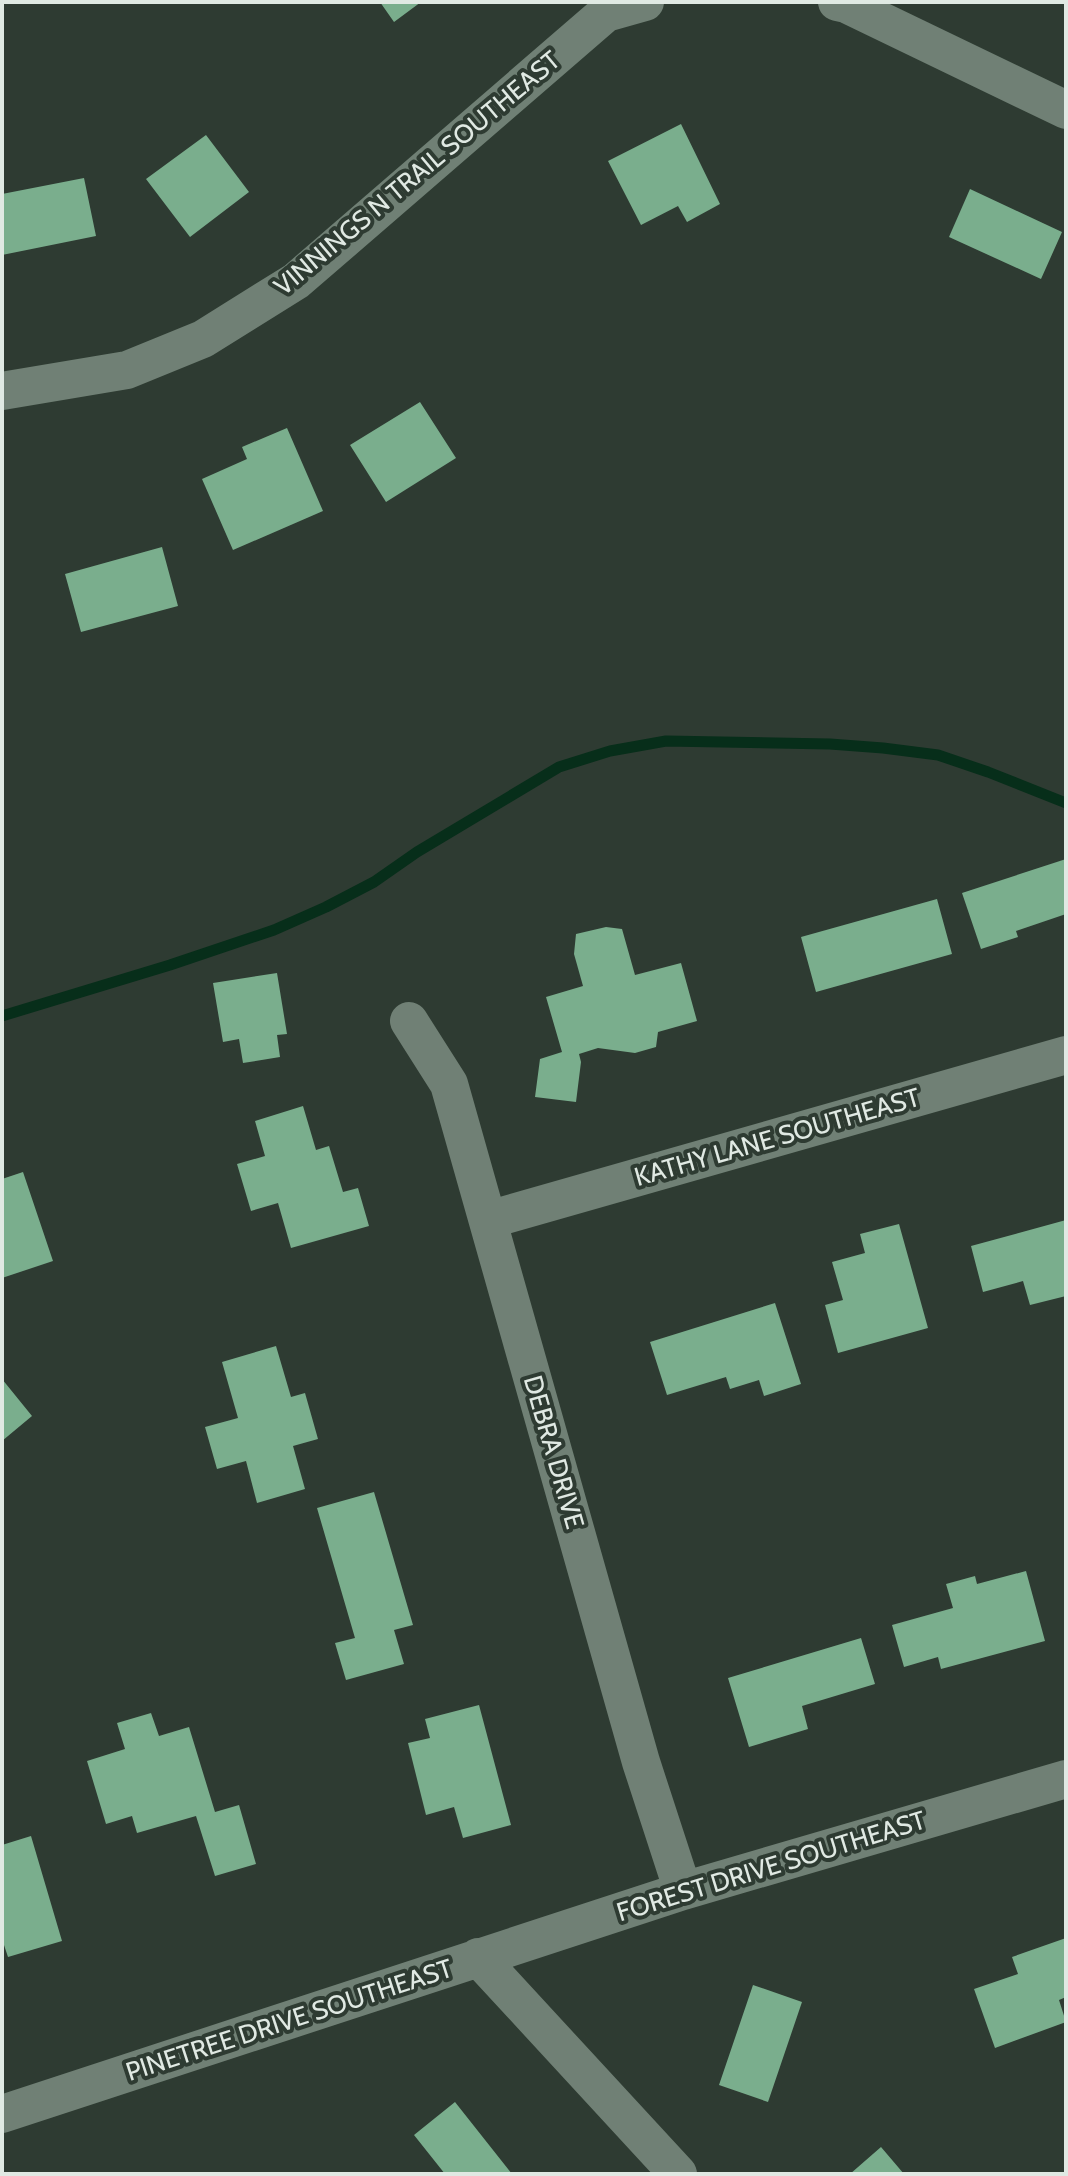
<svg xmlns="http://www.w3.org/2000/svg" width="1068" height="2176" viewBox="0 0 1068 2176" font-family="Cabin,sans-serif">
  <rect width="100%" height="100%" fill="#2e3b32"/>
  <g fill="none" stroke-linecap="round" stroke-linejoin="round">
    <path stroke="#072e1a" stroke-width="11" d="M2,1016L170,965L274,930L326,907L374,882L417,852L559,767L610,751L666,741L830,744L883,748L938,755L988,772L1066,803"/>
  </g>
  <path fill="#7aae8d" d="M380,2H421L394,22Z
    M681,124L720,204L687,222L678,206L641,225L608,161Z
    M206,135L249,192L190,237L146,179Z
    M84,178L96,236L2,255V194Z
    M970,189L1062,232L1041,279L949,237Z
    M420,402L456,458L386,502L350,445Z
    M287,428L323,511L233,550L202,479L247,459L242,447Z
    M162,547L178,606L81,632L65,574Z
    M1066,859V914L1016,931L1018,937L981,949L962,893Z
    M937,899L952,954L816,992L801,937Z
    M606,927L622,929L635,975L681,963L697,1021L658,1032L656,1047L635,1053L598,1048L579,1054L581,1062L576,1102L535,1097L540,1059L562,1052L546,997L583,986L574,954L576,934Z
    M277,973L287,1034L277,1035L280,1057L243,1063L239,1039L223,1042L213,983Z
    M303,1106L316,1150L329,1146L343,1192L358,1188L369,1226L291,1248L278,1203L251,1211L237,1164L265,1156L255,1121Z
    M23,1172L53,1261L2,1278V1179Z
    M1066,1220V1296L1030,1305L1023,1281L983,1292L971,1246Z
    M899,1224L928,1328L838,1353L825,1305L843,1300L832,1262L865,1253L860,1234Z
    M775,1303L801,1384L764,1396L759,1380L730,1389L726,1377L667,1395L650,1342Z
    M276,1346L291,1397L305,1393L318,1439L293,1446L305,1489L257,1503L246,1461L217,1469L205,1427L238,1418L222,1362Z
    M2,1379L32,1416L2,1441Z
    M374,1492L413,1625L394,1630L404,1664L346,1680L335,1643L355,1638L317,1508Z
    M1026,1571L1045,1641L941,1669L938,1657L904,1667L892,1625L953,1608L946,1584L975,1576L977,1584Z
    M861,1638L875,1684L802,1706L808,1729L749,1747L728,1678Z
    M479,1705L511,1825L463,1838L454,1807L426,1815L408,1743L430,1738L425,1719Z
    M151,1713L159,1736L189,1727L215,1812L239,1805L256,1864L215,1876L196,1816L137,1833L132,1816L106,1824L87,1761L125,1749L117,1723Z
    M31,1836L62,1941L8,1957L2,1939V1845Z
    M1066,1938V1997L1059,2000L1066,2022L995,2048L974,1989L1018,1974L1012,1957Z
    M753,1985L802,2002L768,2102L719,2085Z
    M455,2102L512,2174H445L414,2135Z
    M881,2147L904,2174H850Z"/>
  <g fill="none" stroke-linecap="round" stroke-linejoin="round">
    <path stroke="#708075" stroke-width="38" d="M837,2L846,4L1066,110
      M2,391L127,370L203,339L296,281L606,13L645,2
      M409,1021L449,1084L641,1762L683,1891
      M488,1220L1066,1055
      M478,1957L678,2174
      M2,2114L683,1891L1066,1779"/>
  </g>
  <g text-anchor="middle" stroke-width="8" stroke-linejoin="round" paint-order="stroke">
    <g font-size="26" fill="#e0e9e3" stroke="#2e3b32">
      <text transform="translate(417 173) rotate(-40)" y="9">VINNINGS N TRAIL SOUTHEAST</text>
      <text transform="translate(777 1137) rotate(-16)" y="9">KATHY LANE SOUTHEAST</text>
      <text transform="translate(554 1452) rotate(74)" y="9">DEBRA DRIVE</text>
      <text transform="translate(771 1866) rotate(-17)" y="9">FOREST DRIVE SOUTHEAST</text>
      <text transform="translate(289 2020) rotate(-18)" y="9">PINETREE DRIVE SOUTHEAST</text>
    </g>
  </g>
  <rect width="1068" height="2176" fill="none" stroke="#e0e9e3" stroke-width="8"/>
</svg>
